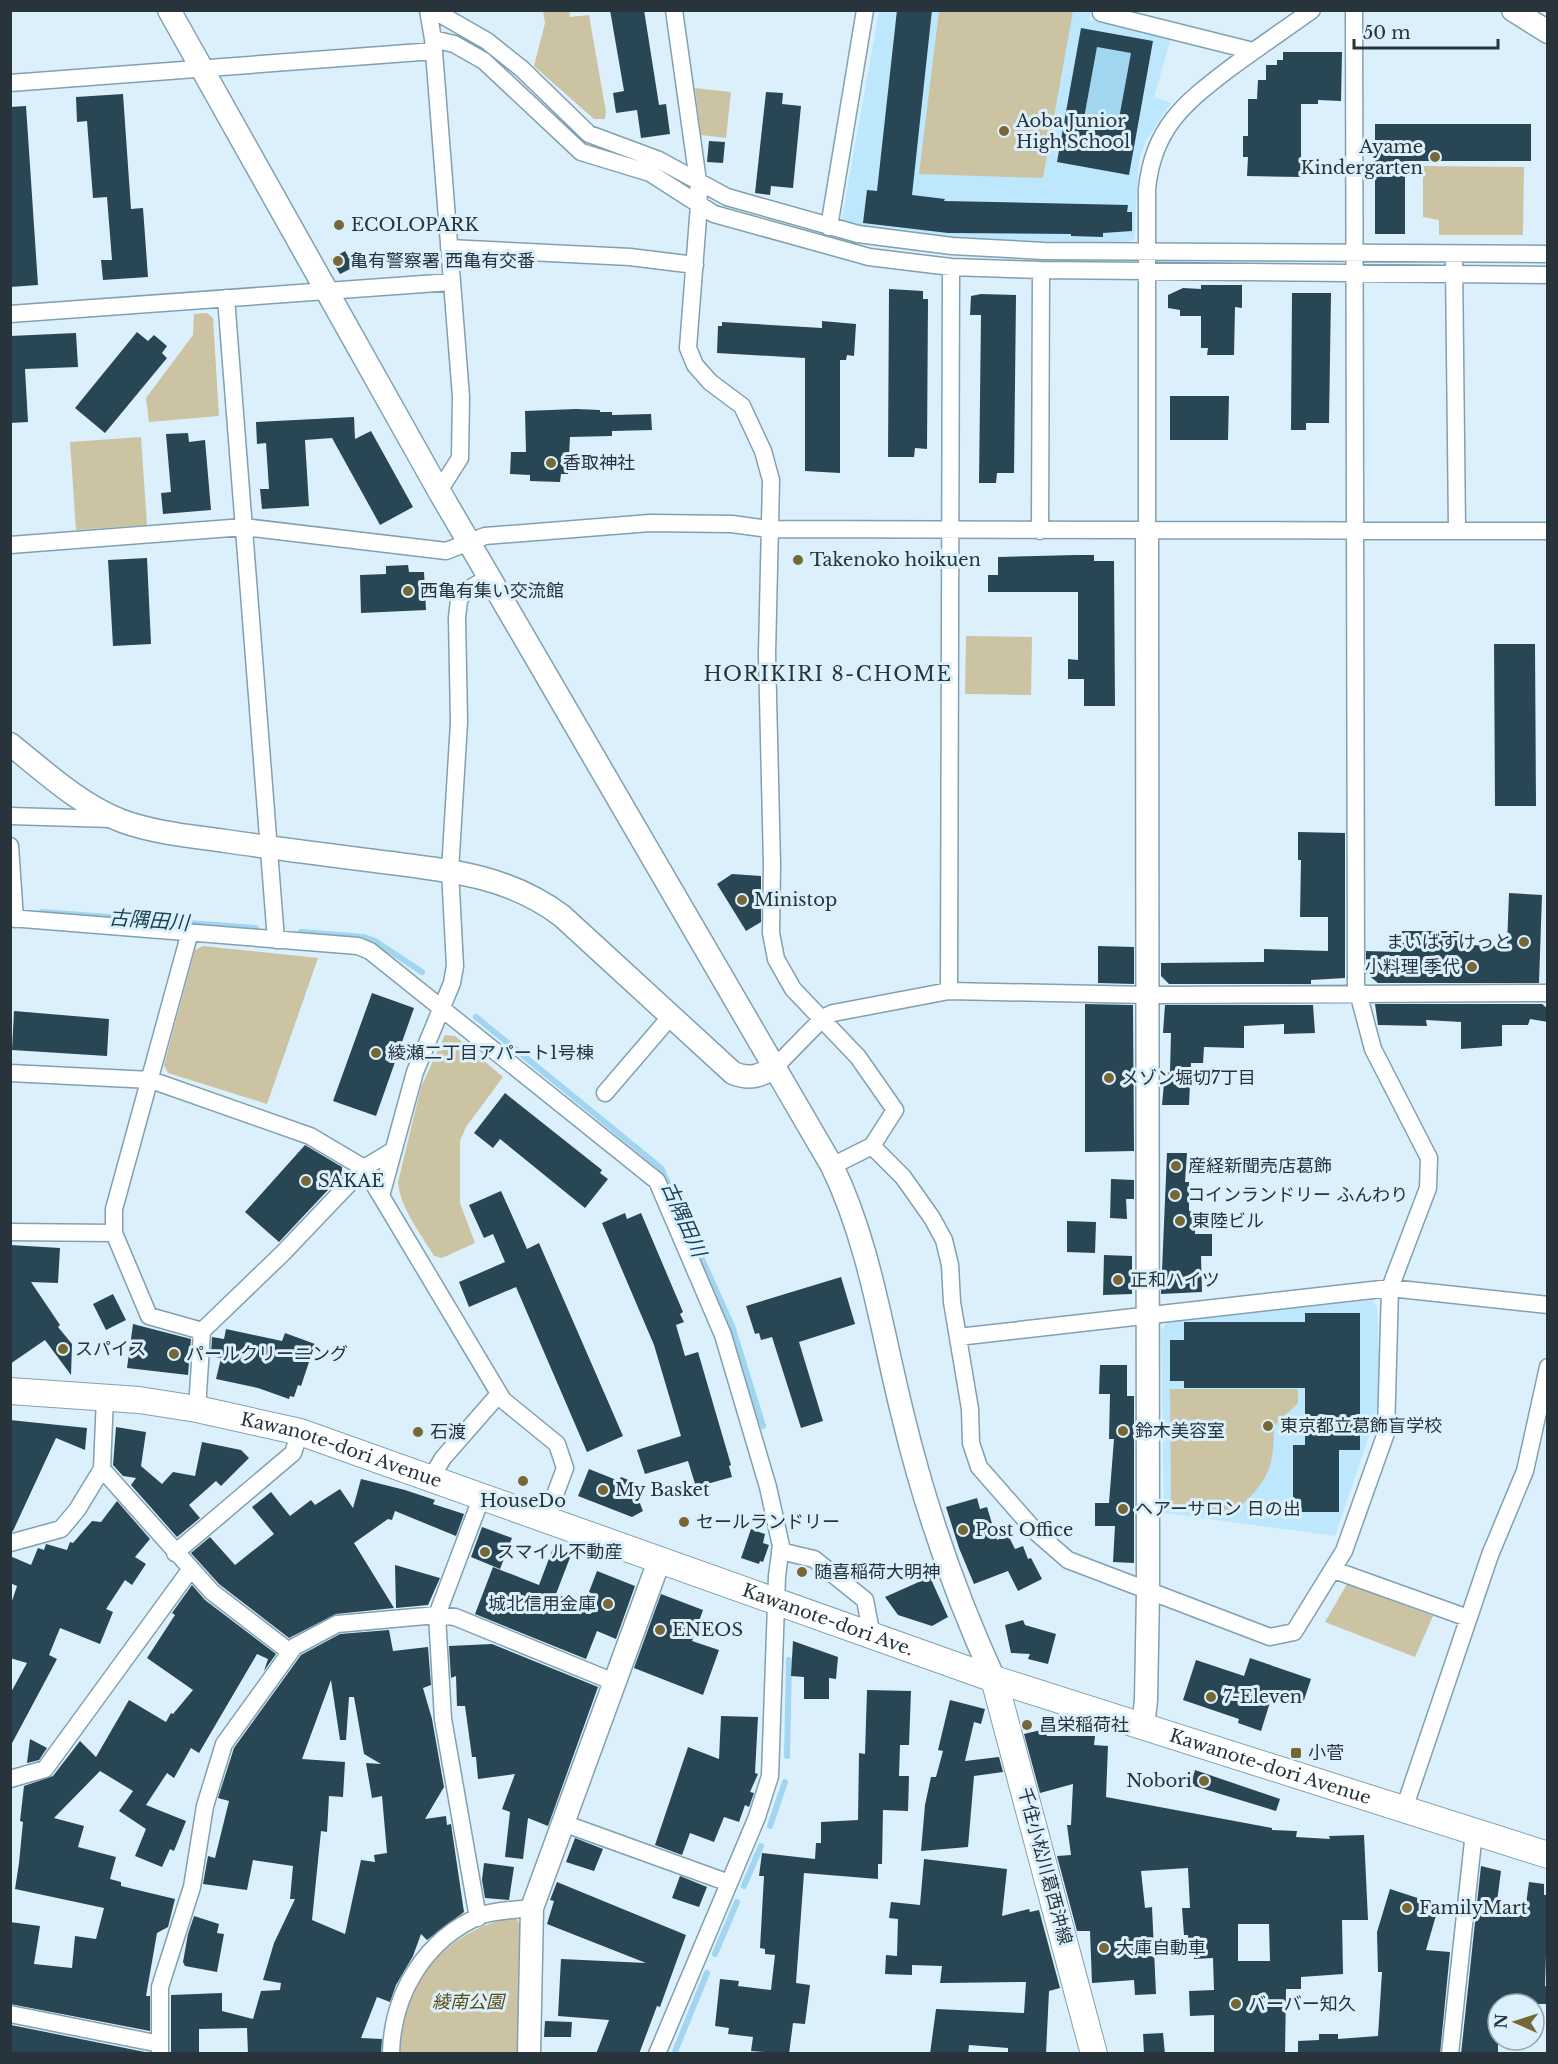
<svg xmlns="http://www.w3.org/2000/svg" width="1558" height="2064" viewBox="0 0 1558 2064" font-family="'Libre Baskerville','Noto Sans JP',serif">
  <rect width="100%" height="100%" fill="#dcf0fb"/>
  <path fill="#bde7fd" d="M879,11H1091L1089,20L1171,38L1154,97L1171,103L1146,140L1139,160L1134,238L1127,245L956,240L845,225L842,218Z
    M1372,1300L1377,1307L1381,1401L1335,1536L1164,1513L1161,1330L1168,1321Z"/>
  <path fill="#ccc3a2" d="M543,11H569L570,17L589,15L606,112L605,119H594L534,66L545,23Z
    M939,11H1073L1043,178L919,174Z
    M695,88L731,92L726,138L701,135Z
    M1423,166L1524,167L1523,235H1439V220L1423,217Z
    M207,313L213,318L219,416L149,422L146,398L193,335L194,314Z
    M141,437L147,525L76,530L70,442Z
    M966,636L1032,637L1031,695L965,694Z
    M203,946L318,958L267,1104L168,1073L164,1065L195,950Z
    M445,1035L455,1036L503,1077L466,1127L460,1141V1203L475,1243L442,1258L434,1256C421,1234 400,1208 398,1182L421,1087Z
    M1170,1389H1298V1403L1274,1426C1274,1468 1268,1482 1236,1510L1173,1508L1171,1505Z
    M1347,1584L1433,1616L1415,1657L1325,1622Z
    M515,1917L521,1925L520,2053L400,2054C399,1985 448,1928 515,1917Z"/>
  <path fill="#a1d5f0" d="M1097,47L1131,53L1118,124L1084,118Z"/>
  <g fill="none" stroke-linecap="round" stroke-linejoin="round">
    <path stroke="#a1d5f0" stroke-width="6" d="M42,912L256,928
      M301,932L364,937L375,941L422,972
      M476,1017L661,1168L732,1326L763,1426
      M787,1756L789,1660
      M770,1826L785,1782
      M744,1886L761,1846
      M715,1954L737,1902
      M674,2054L707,1973"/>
  </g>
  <path fill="#294655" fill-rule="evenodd" d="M610,10H644L659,105L666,104L670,134L641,138L637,110L616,113L613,93L624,91Z
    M897,10H932L912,195L945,199L944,201L1128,205L1127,212H1132V231L1103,233V237L1071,236V234L948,233L863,223L867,190L877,191Z
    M1081,28L1153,41L1129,175L1057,162ZM1097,47L1131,53L1118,124L1084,118Z
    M1283,52H1342L1341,101L1318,100V104H1301V177L1247,176L1248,157H1243V136H1248V99H1257L1258,80H1266V65H1277V60H1283Z
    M766,92L783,93L782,104L801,106L793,188L771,186L770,195L755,193Z
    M123,94L131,209L143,208L148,277L103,280L101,260H112L107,197L93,198L87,121L77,122L76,97Z
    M26,106L38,285L10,287V107Z
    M1375,124H1531V161H1405V234H1375Z
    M709,141L725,142L723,163L707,162Z
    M345,251L354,267L340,274L331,259Z
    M1201,285H1242V308L1235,307L1234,355H1207L1208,348H1201V316H1180V310L1168,308V295L1183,288L1201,289Z
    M889,289L923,291V299H928L927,449L915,448L914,457H888Z
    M1292,293H1331L1329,423H1306V430H1291Z
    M981,294L1016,295L1014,473H997L996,483H979L981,315H970L971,296Z
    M822,321L856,324L854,356L847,355L846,360H840V473L805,471V358L717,353L718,326H722V322L822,328Z
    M137,332L148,341L154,335L167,346L162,353L167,358L105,433L75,408Z
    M76,333L78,367L25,369L28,422L10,423V336Z
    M1170,396H1229L1228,440H1170Z
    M576,409L600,410V412H612V415L651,414L652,430L612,431V436L570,437L568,474H561L560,482L530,481V475L510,474L511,452H526L525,411Z
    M354,417L355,439L371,431L413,507L380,525L332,438L305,440L309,506L262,509L260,489H269L266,443L257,444L256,422Z
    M188,433L189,442L205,440L211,510L163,514L161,493L171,492L166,434Z
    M1076,555H1094V561H1114L1115,706H1084V679H1068V659L1078,660V592H988V575H998V557Z
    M147,558L151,644L113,646L108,560Z
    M408,565L409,572H424L426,610L361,613L360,575L386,574V566Z
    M1494,644H1535L1536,806H1495Z
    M1298,832L1345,833V978L1311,980V984H1169L1161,976V963L1264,962V949L1328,951V917H1300L1301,860H1298Z
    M732,874L761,876V922L746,931L717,884Z
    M1509,893L1542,895L1539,983H1378L1366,973V951L1401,952L1402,931H1463V945L1507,946Z
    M1098,946L1134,947V984L1098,983Z
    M372,993L414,1008L376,1116L333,1101Z
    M1085,1004L1133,1005L1134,1151L1085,1152Z
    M1375,1004H1542L1548,1009V1022L1530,1019L1528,1025H1502V1046L1461,1049V1022L1426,1020L1427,1026L1378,1025Z
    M1165,1005H1313L1315,1033L1284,1034V1024L1244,1026V1048L1204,1047L1203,1063H1191L1189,1105H1162L1165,1072L1170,1073L1171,1033H1163Z
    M14,1011L109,1019L107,1056L12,1050Z
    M505,1093L602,1170L600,1173L608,1179L585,1208L500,1139L493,1148L474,1133Z
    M305,1145L342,1167V1175L279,1242L245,1212Z
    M1167,1153H1187L1185,1182H1189V1211H1195V1234H1212V1256H1201L1202,1292L1161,1294Z
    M1111,1179L1134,1180V1199H1126L1127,1219L1110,1218Z
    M501,1191L527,1249L539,1243L623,1436L587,1452L516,1287L469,1307L459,1282L505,1262L493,1234L484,1238L469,1205Z
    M625,1213L627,1219L641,1213L683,1312L680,1314L684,1322L676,1325L685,1356L698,1352L731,1465L729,1466L732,1477L696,1487L688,1461L645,1474L637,1450L681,1436L654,1345L602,1223Z
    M1067,1221L1096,1222L1095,1253L1067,1252Z
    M10,1245L60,1248L58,1283L31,1282L60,1325L58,1327L72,1344L71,1375L45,1340L10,1364Z
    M1104,1255L1132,1256V1294L1103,1295Z
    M841,1277L855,1324L799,1342L823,1421L801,1428L772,1337L761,1340L759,1333L755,1334L746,1306Z
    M113,1294L126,1320L106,1330L93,1304Z
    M1305,1313H1360V1450H1339V1512H1293V1445H1305V1388H1184V1381H1170V1340H1184V1322H1305Z
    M133,1324L191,1339L188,1375L127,1368Z
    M226,1329L282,1341L285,1333L315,1344L301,1386L298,1385L294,1397L290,1396L289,1399L258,1388L216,1379L221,1358L211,1356L212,1337L224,1339Z
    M1100,1365H1127V1396H1134V1563L1113,1562L1115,1526H1095V1503H1109L1114,1439H1109L1110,1394H1099Z
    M10,1420L87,1428L85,1450L56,1438L13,1531L10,1532Z
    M116,1427L146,1432L141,1466L162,1484L173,1472L195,1476L202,1442L241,1450L249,1458L221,1486L216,1481L189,1505L200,1518L177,1537L131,1485L136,1478L123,1476L113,1465Z
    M589,1469L619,1481L621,1477L631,1481L643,1511L632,1517L578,1496Z
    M361,1479L405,1490L435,1500L433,1504L464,1514L456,1536L395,1511L392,1520L388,1519L354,1543L394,1608L336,1614L289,1638L219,1584L191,1553L210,1537L235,1565L274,1534L252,1507L271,1492L290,1516L311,1500L315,1505L340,1489L353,1508Z
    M977,1498L980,1509L987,1507L997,1540L1008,1535L1015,1549L1023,1546L1028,1559L1031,1558L1042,1579L1018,1591L1008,1571L974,1584L959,1548L946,1507Z
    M117,1501L150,1539L135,1557L146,1564L132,1585L125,1580L106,1609L113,1612L100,1644L60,1628L49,1655L57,1659L10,1747V1694L27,1663L10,1658V1607L17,1586L10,1583V1556L31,1565L38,1548L44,1550L46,1544L67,1550L70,1542L73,1543L92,1521L101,1522Z
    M482,1527L512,1538L500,1569L471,1557Z
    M751,1529L765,1534L763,1543L769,1545L763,1562L760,1561L759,1564L741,1558Z
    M553,1548L571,1555L556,1594L584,1605L597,1571L635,1586L616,1639L597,1631L586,1659L475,1614L493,1567L539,1585Z
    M395,1565L440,1578L428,1605L396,1608Z
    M930,1577L948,1617L932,1626L898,1615L885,1597Z
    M192,1585L205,1600L276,1654L264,1671L268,1659L257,1654L199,1753L191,1748L174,1778L167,1773L146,1805L186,1821L174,1851L170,1849L162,1867L135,1856L146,1829L119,1811L133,1791L100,1771L54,1818L84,1826L78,1847L116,1857L110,1879L121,1882V1886L175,1899L168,1927L157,1933L146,1996H150V2031L10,2004V1922L40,1926L34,1964L72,1968L75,1936L96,1939L104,1908L15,1889L19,1863L23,1822L20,1821L24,1786L53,1776L80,1741L96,1757L129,1700L166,1722L171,1713L173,1714L193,1690L147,1658L175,1615L172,1613Z
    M661,1594L703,1610L692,1641L719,1650L703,1695L634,1668Z
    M1023,1620L1025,1625L1056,1634L1048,1664L1028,1659L1030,1654L1011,1653L1005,1625Z
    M389,1630L393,1651L428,1647L431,1685L423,1688L432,1719L444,1787L425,1819L446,1816L447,1825L451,1824L464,1912L427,1940L421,1934L413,1956L396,1985L390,2002L377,1997L361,2038L382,2039L381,2054H248L247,2028L199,2029V2054H171V1995L222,1993V2011L253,2019L261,1991L280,1990L281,1983L263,1980L274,1943L295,1899H290L293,1866L253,1860L247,1890L203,1884L208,1856L215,1858L229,1801L218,1798L234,1748L301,1655L340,1634ZM331,1680L340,1740H346L349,1697H354L364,1754L381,1764L366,1763L372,1798L382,1796L387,1853L374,1855L375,1862L361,1860L345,1934L312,1920L321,1831L327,1832L329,1796L343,1797L345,1762L302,1759Z
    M793,1641L838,1657L836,1679L829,1678V1699H804V1677L791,1676Z
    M492,1644L598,1687L548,1826L528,1818L523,1859L505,1857L510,1812L502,1809L515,1774L478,1779L476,1757H472L465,1706H457L456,1676L451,1678L449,1646Z
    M1250,1658L1311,1679L1302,1706L1272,1696L1261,1731L1238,1723L1239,1719L1183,1700L1196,1660L1244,1676Z
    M867,1690L911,1691L909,1745H900L899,1776H909L908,1811L883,1810L882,1864H878V1879L804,1873L796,1983L810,1985L805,2024L793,2023L789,2054L751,2051L753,2037L728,2034L729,2028L715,2026L720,1979L739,1981L738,1986L771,1990L775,1955L765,1954V1949L760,1948L764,1876H759L762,1853L815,1859L816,1843H821V1822L858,1820L859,1753L865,1754Z
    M950,1700L985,1709L981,1724L974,1722L965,1761L999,1757L1003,1772L974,1776L968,1847L921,1851L925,1805L931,1777H936L943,1751L938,1750Z
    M721,1716L758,1717L755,1773L758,1774L750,1792L754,1793L749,1807L745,1805L739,1822L724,1817L714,1842L690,1833L682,1855L655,1845L688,1747L719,1759Z
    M1045,1729L1047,1736H1095L1094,1745L1108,1746L1106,1797L1272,1828V1830L1297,1831L1296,1837L1330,1839L1329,1836L1364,1835L1368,1920H1342L1343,1974L1301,1977V1989H1286L1285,2054H1214V2015L1190,2016L1189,1991L1214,1990L1213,1958L1194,1959V1951L1189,1952L1188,1935H1184L1182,1908H1190L1188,1868L1141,1871L1145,1908L1152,1907L1156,1994L1135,1995L1134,1980L1092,1983L1090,1931H1077L1057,1856L1071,1855L1067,1825H1071L1073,1784L1040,1793L1024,1734ZM1238,1924H1269L1270,1961H1238Z
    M30,1739L47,1748L39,1760L27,1763Z
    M1195,1770L1280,1799L1276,1811L1191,1785Z
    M575,1838L603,1849L594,1871L566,1862Z
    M924,1859L1007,1869L1002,1916L1029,1909L1030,1912L1039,1910L1060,1988L1049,1991L1046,2054H1008V2048L969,2045L968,2054H930L936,2009L1024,2013L1026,1982L940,1983L942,1966L912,1965V1975L885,1974L886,1955L897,1956L898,1919L889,1918L891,1902L920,1905Z
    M484,1863L514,1867L509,1900L485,1898L482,1880Z
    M1481,1866L1501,1871L1496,1909L1525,1912L1529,1882L1544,1884V1895H1548L1545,1986L1548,1987V2004H1498V2054H1461Z
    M680,1876L707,1887L699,1907L672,1898Z
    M557,1882L686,1935L660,2007L657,2006L639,2054H596L609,2020L558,2016L561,1959L646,1963L547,1924L554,1901L550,1900Z
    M1390,1889L1439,1905L1426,1950L1450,1952L1440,2054H1298V2041L1319,2040V2034H1338V2039L1378,2036L1382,1972H1378L1377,1932Z
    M194,1916L219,1924L217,1933L224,1934L217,1972L185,1966L183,1962L188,1934Z
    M545,2021L572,2022L571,2037H544Z
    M11,2025L150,2053V2054H10Z
    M1163,2033L1165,2054H1144L1143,2034Z"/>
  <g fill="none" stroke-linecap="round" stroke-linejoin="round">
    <defs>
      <path id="street" d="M428,10L433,39L461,397L460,458L439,491
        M433,10L487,41L522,69L589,134L659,160L727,197L858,234L952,246L1044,251L1548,254
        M674,10L698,181L699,205L688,348L695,365L710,382L742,406L763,451L771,480L767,654L772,865L771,933L776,959L793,989L858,1057L895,1110L872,1146
        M1102,10L1101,13L1253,51
        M433,39L454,44L484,61L581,152L650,173L714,214L869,257L951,267L1041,270L1548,275
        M10,83L434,51
        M829,227L865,10
        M449,248L630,257L695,265
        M1454,263L1457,529
        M226,298L276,940
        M10,314L451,282
        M1040,531L1041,270
        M1147,532V189C1153,129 1183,104 1229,69C1256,49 1284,30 1312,10
        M10,545L244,527L446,551L485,536L650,523L732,524L769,529L1548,531
        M490,577L465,591L459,600L457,618L459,722L450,871L455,966L452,983L415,1072L381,1196L503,1400L557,1444L565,1468L546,1519
        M10,816L112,819
        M10,846L15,919
        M10,918L358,946L370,951L657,1181L723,1335L768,1487L781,1546L777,1576L770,1776L757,1817L657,2054
        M190,932L114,1209V1233L149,1316L202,1331
        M949,991L951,267
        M775,1067L823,1018L833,1013L949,991L1148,995L1548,993
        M10,1073L151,1080L310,1136L364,1168L392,1151
        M605,1093L671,1016
        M832,1166L872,1146L903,1177L932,1218L944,1240L950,1265L952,1302L970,1409L971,1443L979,1467L1037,1533L1068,1560L1270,1637L1294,1632L1344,1551L1386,1433L1390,1288L1428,1188L1429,1158L1373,1049L1356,985L1354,10
        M10,1232L114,1233
        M958,1337L1390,1288L1548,1305
        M197,1409L202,1331L283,1253L364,1168L381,1196
        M102,1469L212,1592L290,1652
        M431,1478L443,1458L499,1394
        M10,1543L61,1529L77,1510L102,1469L105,1397
        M780,1551L814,1559L865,1600L872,1636
        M175,1553L293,1453L300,1432
        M1334,1570L1468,1618
        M10,1779L45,1769L190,1570
        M1404,1809L1490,1555L1525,1471L1548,1367
        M563,1823L729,1883
        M478,1918L443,1719L437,1615L482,1496
        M10,2014L160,2044
        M160,2054V1987L192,1887L205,1806L224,1744L294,1647L337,1624L437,1615L455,1617L614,1682
        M391,2054C392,1994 425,1939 482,1915C496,1910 517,1910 532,1908
        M1450,2054L1474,1832"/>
      <path id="secondary" d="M169,10L439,491L832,1166C870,1244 882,1333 903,1416C925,1507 955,1594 994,1679
        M1513,10L1548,32
        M10,744C45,772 80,805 122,821C155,833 190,836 225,841C280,849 336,856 391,863C454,871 511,877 562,916L733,1073C750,1080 760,1076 775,1067
        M1143,1727L1146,1700L1148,1592L1147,532
        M529,2054L532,1908L659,1561"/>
      <g id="primary">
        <path id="s1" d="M10,1391L139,1400L197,1409L300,1432L994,1679L1548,1855"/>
        <path d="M994,1679L1094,2054"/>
      </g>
    </defs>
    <use href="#street" stroke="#81a0b1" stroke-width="19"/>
    <use href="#secondary" stroke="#81a0b1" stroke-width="25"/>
    <use href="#primary" stroke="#81a0b1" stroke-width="28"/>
    <use href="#street" stroke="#fff" stroke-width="16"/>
    <use href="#secondary" stroke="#fff" stroke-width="22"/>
    <use href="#primary" stroke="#fff" stroke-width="26"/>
  </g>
  <g fill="#766836" stroke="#dcf0fb" stroke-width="2">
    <circle cx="1004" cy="131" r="6"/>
    <circle cx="1435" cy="157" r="6"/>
    <circle cx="339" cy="225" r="6"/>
    <circle cx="338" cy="261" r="6"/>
    <circle cx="551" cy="463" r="6"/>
    <circle cx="798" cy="560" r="6"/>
    <circle cx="408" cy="591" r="6"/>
    <circle cx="742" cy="900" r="6"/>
    <circle cx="1524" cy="942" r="6"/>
    <circle cx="1472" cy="967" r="6"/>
    <circle cx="376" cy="1053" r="6"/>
    <circle cx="1109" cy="1078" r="6"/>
    <circle cx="1176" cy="1166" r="6"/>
    <circle cx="306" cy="1181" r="6"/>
    <circle cx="1175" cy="1195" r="6"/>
    <circle cx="1180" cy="1221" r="6"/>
    <circle cx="1118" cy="1280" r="6"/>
    <circle cx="63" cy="1349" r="6"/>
    <circle cx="174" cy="1354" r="6"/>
    <circle cx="1268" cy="1426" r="6"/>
    <circle cx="1123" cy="1431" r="6"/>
    <circle cx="418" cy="1432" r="6"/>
    <circle cx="523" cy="1481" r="6"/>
    <circle cx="603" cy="1490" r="6"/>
    <circle cx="1123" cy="1509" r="6"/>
    <circle cx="684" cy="1522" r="6"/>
    <circle cx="963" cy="1530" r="6"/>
    <circle cx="485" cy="1552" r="6"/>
    <circle cx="802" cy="1572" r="6"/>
    <circle cx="608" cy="1604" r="6"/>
    <circle cx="660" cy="1630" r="6"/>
    <circle cx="1211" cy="1697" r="6"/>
    <circle cx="1027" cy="1725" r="6"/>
    <rect x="1290" y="1747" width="12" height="12" rx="3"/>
    <circle cx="1204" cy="1781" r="6"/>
    <circle cx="1407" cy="1908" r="6"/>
    <circle cx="1104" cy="1948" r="6"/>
    <circle cx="1236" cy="2004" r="6"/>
  </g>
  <g text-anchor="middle" stroke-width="6" stroke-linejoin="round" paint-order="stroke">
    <g font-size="18" fill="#27343b" stroke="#dcf0fb" text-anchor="start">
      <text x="1016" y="127">Aoba Junior<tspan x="1016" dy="21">High School</tspan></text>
      <text x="1423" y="153" text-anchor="end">Ayame<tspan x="1423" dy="21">Kindergarten</tspan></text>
      <text x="351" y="231">ECOLOPARK</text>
      <text x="350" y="267">亀有警察署 西亀有交番</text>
      <text x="563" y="469">香取神社</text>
      <text x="810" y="566">Takenoko hoikuen</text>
      <text x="420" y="597">西亀有集い交流館</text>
      <text x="754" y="906">Ministop</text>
      <text x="1512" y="948" text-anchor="end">まいばすけっと</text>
      <text x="1460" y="973" text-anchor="end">小料理 季代</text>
      <text x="388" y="1059">綾瀬二丁目アパート1号棟</text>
      <text x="1121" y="1084">メゾン堀切7丁目</text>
      <text x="1188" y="1172">産経新聞売店葛飾</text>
      <text x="318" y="1187">SAKAE</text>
      <text x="1187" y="1201">コインランドリー ふんわり</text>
      <text x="1192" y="1227">東陸ビル</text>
      <text x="1130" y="1286">正和ハイツ</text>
      <text x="75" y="1355">スパイス</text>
      <text x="186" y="1360">パールクリーニング</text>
      <text x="1280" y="1432">東京都立葛飾盲学校</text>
      <text x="1135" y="1437">鈴木美容室</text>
      <text x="430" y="1438">石渡</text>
      <text x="615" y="1496">My Basket</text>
      <text x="523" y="1507" text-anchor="middle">HouseDo</text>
      <text x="1135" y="1515">ヘアーサロン 日の出</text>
      <text x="696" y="1528">セールランドリー</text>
      <text x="975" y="1536">Post Office</text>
      <text x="497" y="1558">スマイル不動産</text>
      <text x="814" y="1578">随喜稲荷大明神</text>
      <text x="596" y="1610" text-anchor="end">城北信用金庫</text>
      <text x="672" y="1636">ENEOS</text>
      <text x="1223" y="1703">7-Eleven</text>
      <text x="1039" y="1731">昌栄稲荷社</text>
      <text x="1308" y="1759">小菅</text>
      <text x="1192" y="1787" text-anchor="end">Nobori</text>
      <text x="1419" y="1914">FamilyMart</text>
      <text x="1116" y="1954">大庫自動車</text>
      <text x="1248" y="2010">バーバー知久</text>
    </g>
    <g font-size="18" fill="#27343b" stroke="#dcf0fb">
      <text dy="6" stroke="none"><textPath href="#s1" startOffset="338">Kawanote-dori Avenue</textPath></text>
      <text dy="6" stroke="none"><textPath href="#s1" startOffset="854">Kawanote-dori Ave.</textPath></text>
      <text dy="6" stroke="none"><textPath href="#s1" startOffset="1320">Kawanote-dori Avenue</textPath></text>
      <text transform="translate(1045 1866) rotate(75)" y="6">千住小松川葛西沖線</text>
    </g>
    <g font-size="18" font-style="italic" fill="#594b11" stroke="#dcf0fb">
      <text x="468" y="2008">綾南公園</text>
    </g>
    <g font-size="20" letter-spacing="1.5" fill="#27343b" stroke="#dcf0fb">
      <text x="828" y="681">HORIKIRI 8-CHOME</text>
    </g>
    <g font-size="20" font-style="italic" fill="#184356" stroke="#dcf0fb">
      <text transform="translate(149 920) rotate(4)" y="7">古隅田川</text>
      <text transform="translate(684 1219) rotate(66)" y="7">古隅田川</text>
    </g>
  </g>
  <rect width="1558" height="2064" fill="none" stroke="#27343b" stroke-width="24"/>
  <g transform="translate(1516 2022) rotate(273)"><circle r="28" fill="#dcf0fb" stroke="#94a5ae" stroke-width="1.5"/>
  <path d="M0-4.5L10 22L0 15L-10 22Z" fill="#766836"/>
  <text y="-9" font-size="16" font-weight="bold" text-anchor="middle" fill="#27343b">N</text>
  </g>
  <path d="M1354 39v9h144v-9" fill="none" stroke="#27343b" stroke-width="3"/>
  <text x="1363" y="39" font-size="18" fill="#27343b" stroke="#dcf0fb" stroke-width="4.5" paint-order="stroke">50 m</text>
</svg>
